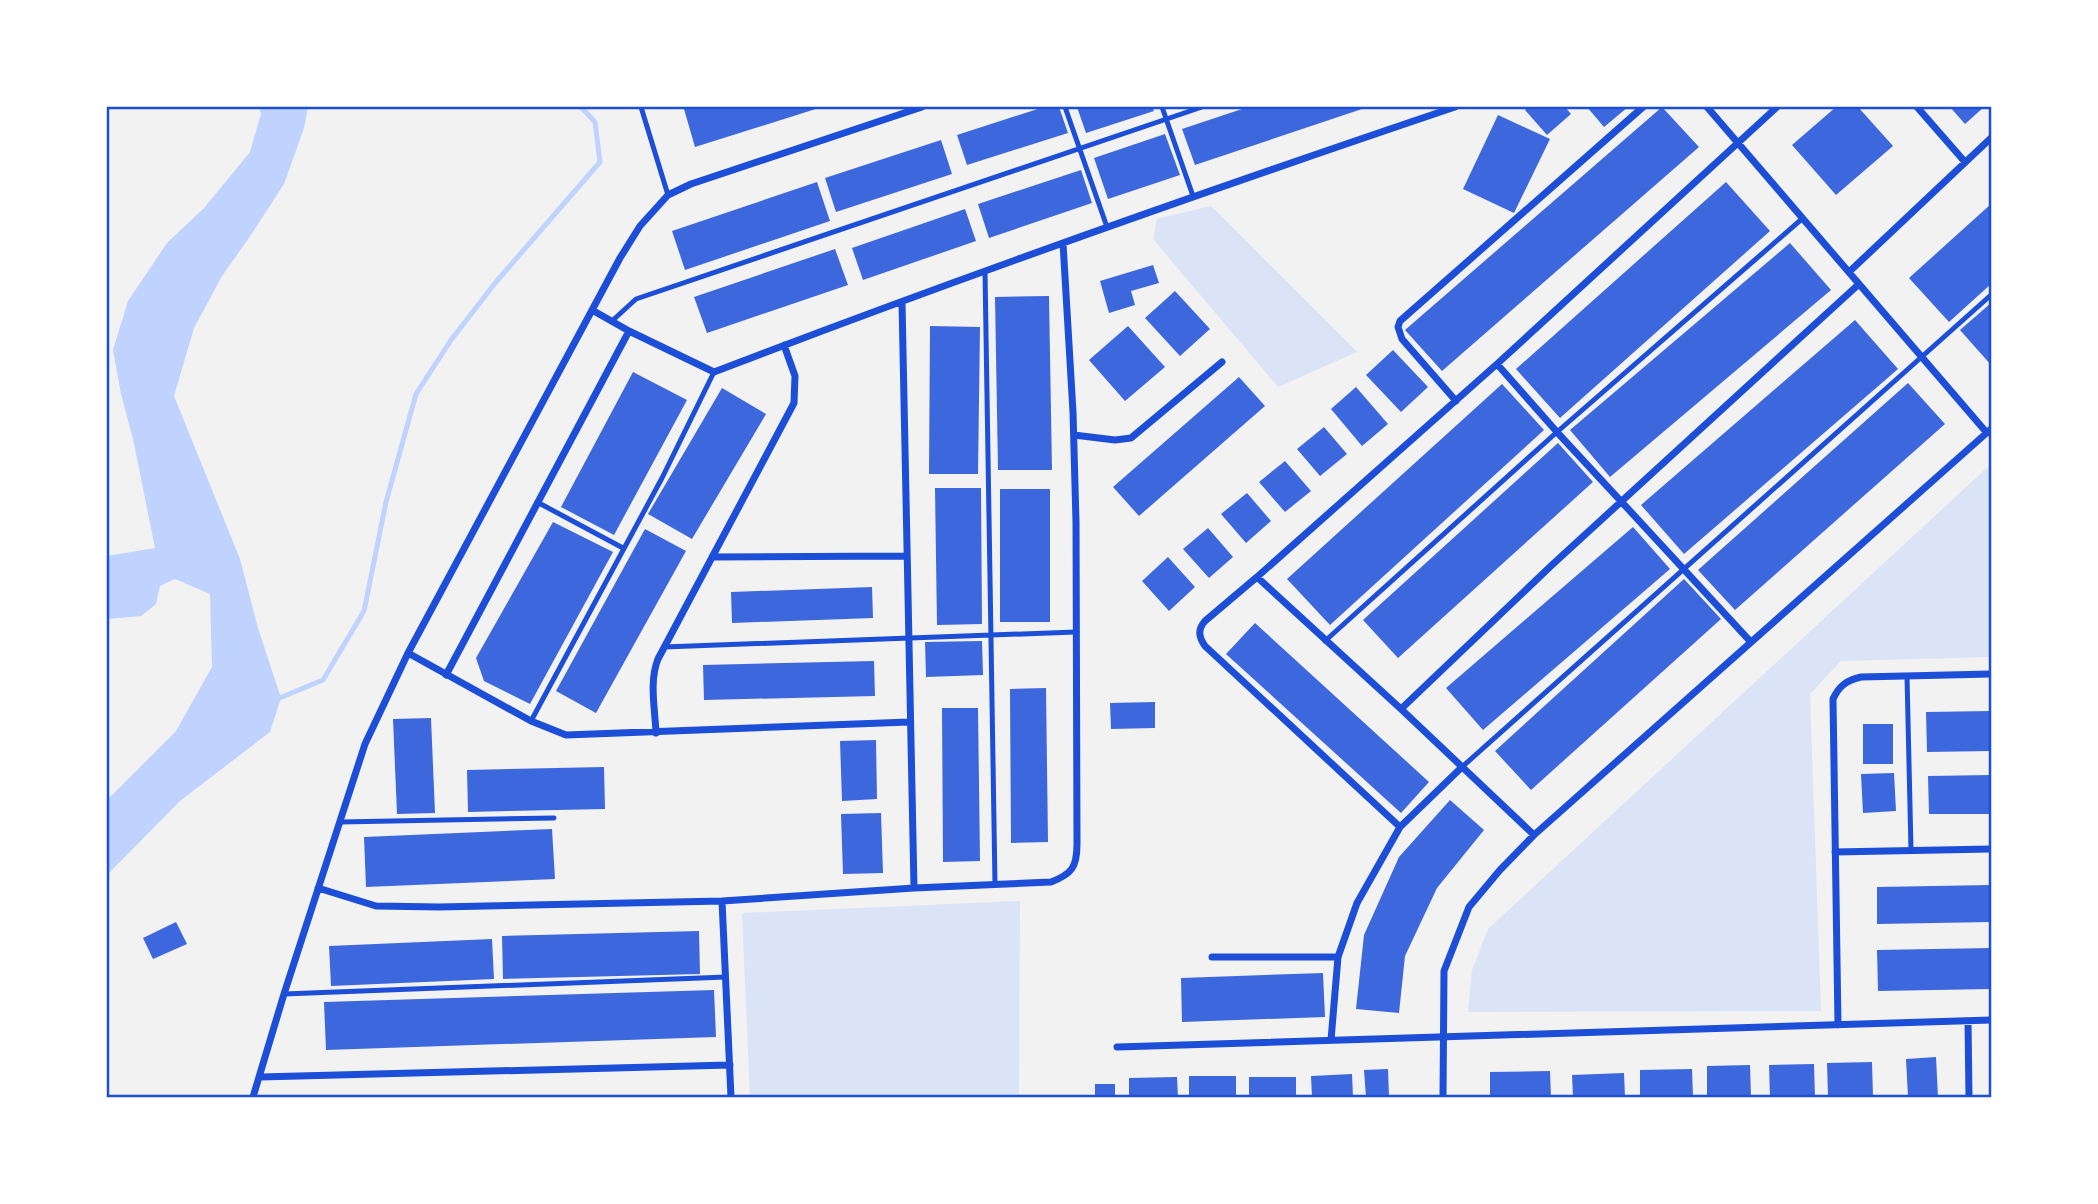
<svg xmlns="http://www.w3.org/2000/svg" width="2098" height="1204" viewBox="0 0 2098 1204" font-family="'Titillium Web',sans-serif">
  <rect width="100%" height="100%" fill="#f2f2f2"/>
  <path fill="#dbe4f7" d="M1211,206L1357,352L1278,387L1153,239L1157,219Z
    M1991,464V657L1841,661L1810,694L1821,1011L1468,1012L1472,970L1488,929Z
    M1020,901L1019,1097H750L742,913Z"/>
  <path fill="#bfd3fe" d="M259,107H308L304,128L284,184L251,235L222,276L194,328L174,396L240,559L258,628L281,698L270,732L180,801L107,875V800L176,731L212,667L210,594L175,579L160,586L156,604L141,616L107,619V556L155,548L133,439L121,394L113,350L128,301L167,243L204,208L250,152L261,114Z"/>
  <g fill="none" stroke-linecap="round" stroke-linejoin="round">
    <path stroke="#bfd3fe" stroke-width="5" d="M277,699L323,680L364,611L386,502L416,394L451,340L496,282L600,162L595,122L581,107"/>
  </g>
  <path fill="#3d67dc" d="M692,107H822L695,147L684,109Z
    M1044,107H1059L1068,133L967,165L957,135Z
    M1077,107H1152L1154,111L1086,133Z
    M1248,107H1368L1195,165L1182,129Z
    M1528,107H1565L1571,114L1547,135L1525,110Z
    M1587,107H1628L1604,127Z
    M1662,107L1699,147L1442,371L1405,330Z
    M1836,107H1858L1893,146L1836,195L1792,145Z
    M1950,107H1984L1965,124Z
    M1498,115L1550,139L1514,213L1463,189Z
    M1165,134L1180,175L1108,199L1094,158Z
    M941,140L952,174L836,212L825,178Z
    M1081,170L1092,203L989,238L978,204Z
    M817,182L830,221L685,270L672,231Z
    M1726,182L1770,231L1560,418L1516,369Z
    M1991,204V284L1949,322L1909,278Z
    M965,209L976,241L863,280L852,248Z
    M1790,243L1831,290L1610,477L1570,430Z
    M835,249L848,285L707,333L694,297Z
    M1153,265L1159,283L1131,291L1135,305L1109,313L1100,281Z
    M1175,291L1210,329L1180,356L1145,318Z
    M1049,296L1052,470H998L995,297Z
    M1991,303V365L1960,330Z
    M1855,320L1898,369L1684,554L1641,505Z
    M930,326L980,327L978,474H929Z
    M1128,326L1165,367L1125,401L1089,360Z
    M1393,350L1428,387L1401,412L1366,375Z
    M633,372L687,400L614,535L561,507Z
    M1239,377L1265,406L1139,516L1113,487Z
    M1908,383L1945,424L1735,610L1698,570Z
    M1502,384L1544,430L1330,625L1287,579Z
    M1356,387L1388,424L1362,446L1331,409Z
    M722,388L766,414L692,539L648,514Z
    M1324,427L1347,454L1320,476L1297,449Z
    M1558,443L1593,482L1398,658L1363,620Z
    M1285,461L1311,491L1285,512L1259,482Z
    M935,488H981L982,624L937,625Z
    M1000,489H1050V622H1000Z
    M1247,493L1271,521L1246,543L1221,514Z
    M553,522L613,552L530,704L484,681L476,658Z
    M1633,527L1670,569L1483,730L1446,688Z
    M1208,528L1233,557L1209,578L1183,549Z
    M645,529L686,551L596,713L556,691Z
    M1168,557L1195,587L1169,611L1142,581Z
    M1684,579L1721,619L1531,790L1495,751Z
    M872,587L873,618L732,623L731,592Z
    M1255,623L1429,782L1401,813L1226,654Z
    M982,641L983,675L926,677L925,642Z
    M874,661L875,696L704,700L703,665Z
    M1046,688L1048,842L1011,843L1010,689Z
    M1155,702V728L1111,729L1110,703Z
    M942,708H978L980,861L943,862Z
    M1991,711V751L1927,752L1926,712Z
    M431,718L435,813L397,814L393,719Z
    M1863,724H1893V764H1863Z
    M876,740L877,799L842,801L840,741Z
    M604,767L605,809L468,812L467,770Z
    M1894,773L1896,811L1863,813L1861,774Z
    M1991,775V814H1929L1928,776Z
    M1450,800L1484,830L1437,888L1405,956L1399,1013L1356,1009L1364,935L1399,857Z
    M881,813L883,873L843,874L841,814Z
    M552,829L555,879L366,887L364,837Z
    M1991,885V922L1877,924V887Z
    M176,922L187,944L153,959L143,938Z
    M699,931L700,974L503,979L502,936Z
    M492,939L494,979L331,986L329,946Z
    M1991,948V989L1878,991L1877,950Z
    M1323,973L1325,1017L1182,1022L1181,978Z
    M714,990L716,1037L326,1050L324,1002Z
    M1936,1057L1938,1097H1908L1906,1059Z
    M1872,1062L1873,1097H1828L1827,1063Z
    M1814,1064L1815,1097H1770L1769,1065Z
    M1750,1065L1751,1097H1707V1066Z
    M1388,1069L1389,1097H1366L1364,1070Z
    M1692,1069L1693,1097H1640V1070Z
    M1550,1071L1551,1097H1490V1072Z
    M1624,1073L1625,1097H1573L1572,1075Z
    M1352,1074L1353,1097H1312L1311,1076Z
    M1189,1076H1236V1097H1189Z
    M1177,1077L1178,1097H1129V1078Z
    M1249,1077H1296V1097H1249Z
    M1095,1084H1115V1097H1095Z"/>
  <g fill="none" stroke-linecap="round" stroke-linejoin="round">
    <path stroke="#1d4ed8" stroke-width="5" d="M641,107L668,195
      M1065,107L1107,227
      M1162,107L1193,196
      M985,272L995,884
      M612,321L636,299L1202,107
      M537,502L623,548
      M1325,641L1557,432L1803,218
      M664,647L1076,632
      M1907,676L1911,850
      M531,721L662,478L714,372
      M1462,767L1991,295
      M340,822L554,818
      M284,994L726,977"/>
    <path stroke="#1d4ed8" stroke-width="7" d="M1707,107L1987,433
      M1917,107L1965,162
      M1849,272L1991,138
      M902,302L914,888
      M592,310L629,331L714,372C959,278 1206,191 1455,107
      M1497,364L1557,432L1751,642
      M1456,401L1402,339L1398,327L1400,321L1643,107
      M1074,435L1115,440L1131,438L1222,362
      M712,557L906,556
      M1257,577L1205,621C1198,629 1198,636 1205,646L1400,827
      M408,653L531,721L566,735L909,722
      M446,675L629,331
      M1401,709L1553,564L1859,284
      M656,733C655,709 649,681 658,659L794,403L795,376L784,345
      M1534,835L1401,709L1257,577L1497,364L1777,107
      M1835,852L1991,849
      M318,888L376,906L439,907L722,901L914,888L1051,882C1072,874 1077,867 1077,844L1076,522L1073,412L1063,243
      M722,901L731,1097
      M1212,957H1338
      M1968,1021L1969,1097
      M1838,1025L1833,699C1839,686 1847,680 1861,677L1991,674
      M1331,1040L1338,957L1357,903L1400,827L1462,767
      M1117,1047L1991,1020
      M260,1077L730,1065
      M253,1097L284,994L365,744L408,653L620,258L640,226L668,195L691,184L922,107
      M1443,1097L1444,971L1469,907L1500,870L1534,835L1991,429"/>
  </g>
  <rect width="2098" height="1204" fill="none" stroke="#ffffff" stroke-width="217"/>
  <rect x="108" y="108" width="1882" height="988" fill="none" stroke="#1d4ed8" stroke-width="2.5"/>
</svg>
